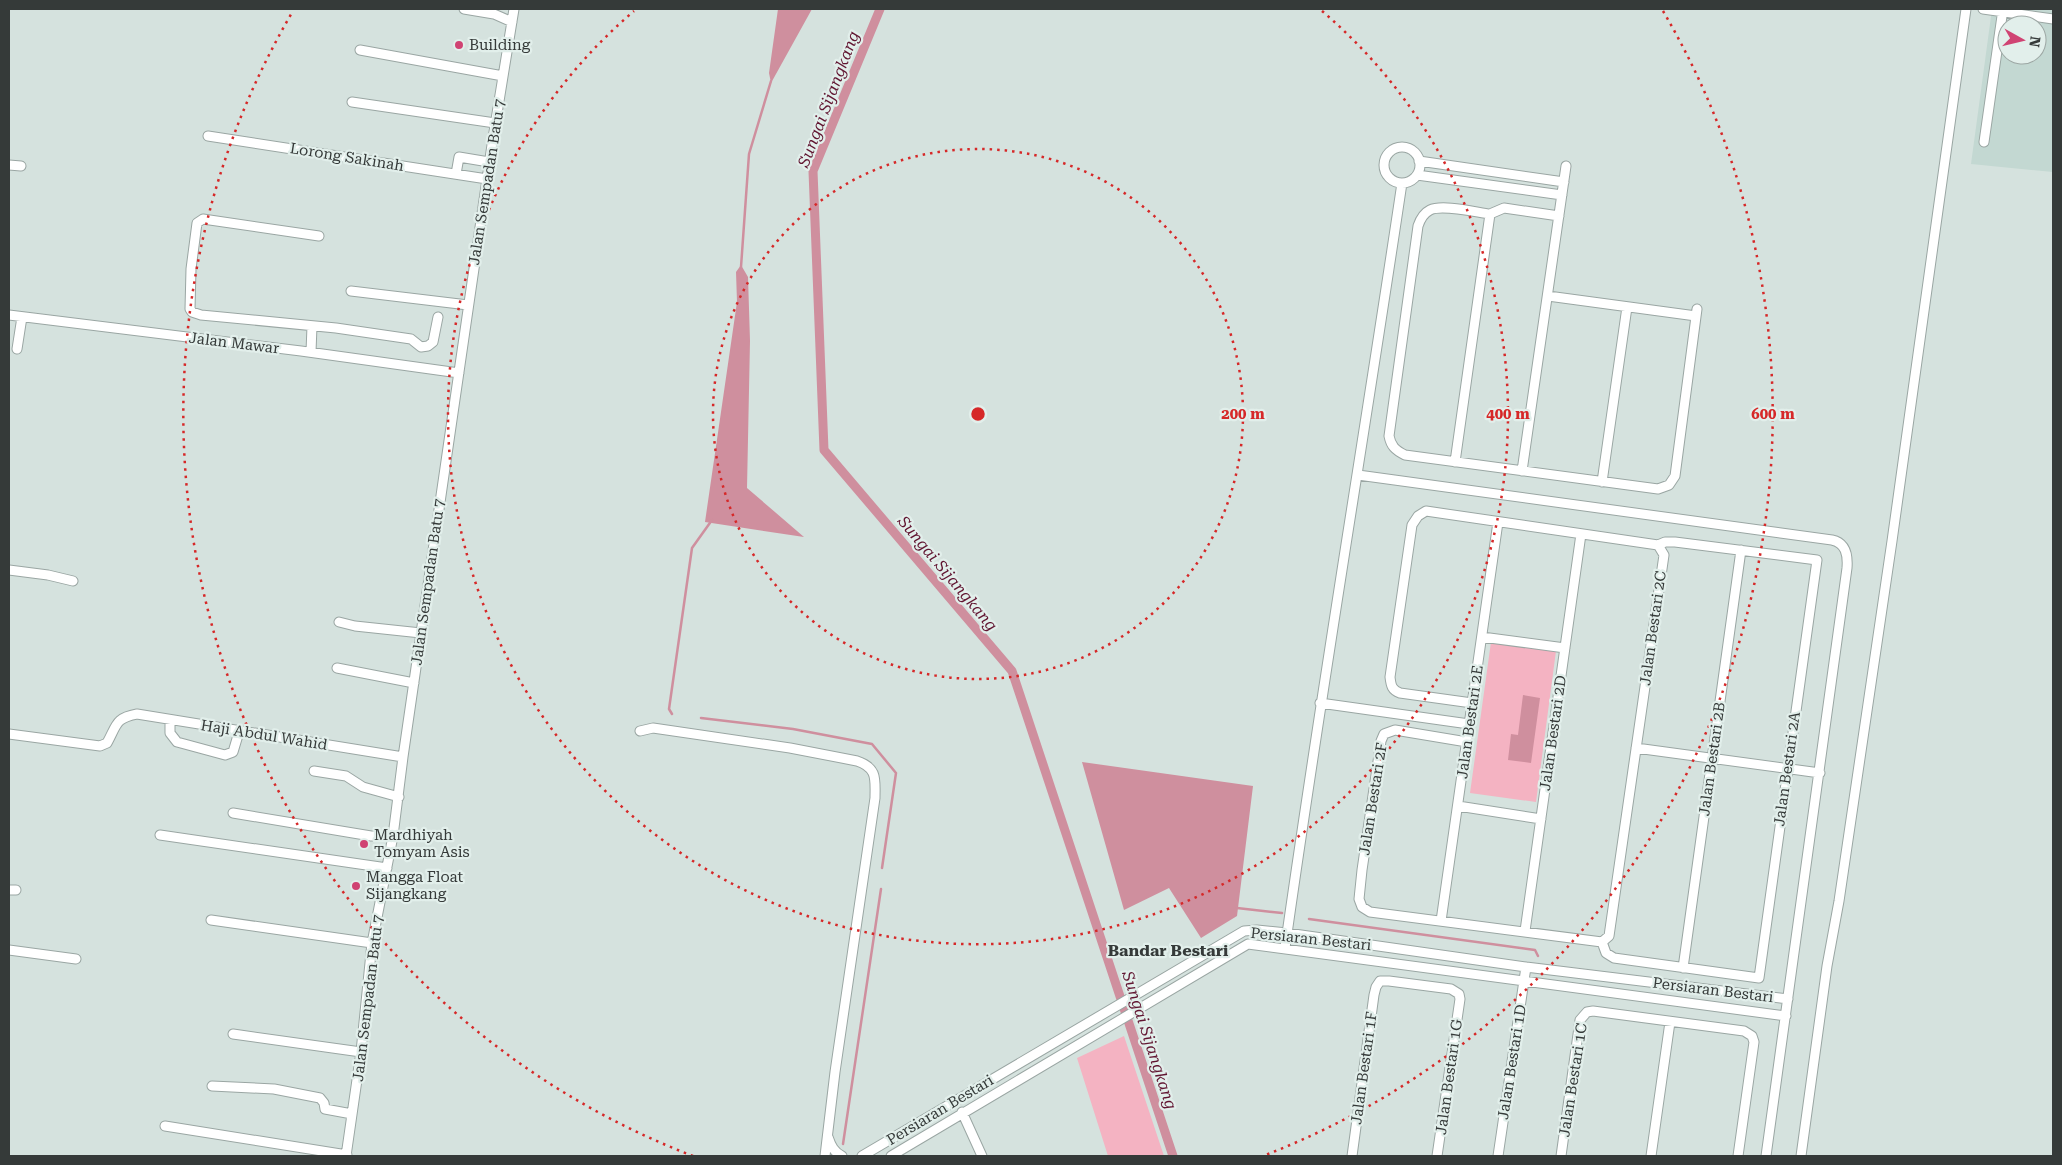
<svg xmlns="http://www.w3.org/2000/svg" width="2062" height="1165" viewBox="0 0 2062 1165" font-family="'Roboto Serif',serif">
  <rect width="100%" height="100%" fill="#d5e2de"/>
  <path fill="#c3d8d2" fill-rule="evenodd" d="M1992,9H2053V172L1971,164ZM2007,25H2037V55H2007Z"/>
  <path fill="#f4b3c2" d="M1491,642L1556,651L1536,802L1470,793Z
    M1124,1036L1164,1156H1108L1077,1058Z"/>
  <path fill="#cf8f9e" d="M778,9H812L771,83L769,73Z
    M741,265L748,277L750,341L747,488L804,537L705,522L737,302L736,272Z
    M1523,695L1540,698L1531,763L1508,760L1511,734L1518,735Z
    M1082,762L1253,786L1237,916L1201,938L1169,888L1124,910Z"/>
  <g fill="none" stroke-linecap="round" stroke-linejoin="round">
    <path stroke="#cf8f9e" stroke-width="2.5" d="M741,267L749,154L771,81
      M672,714L669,709L692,548L712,520
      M701,718L793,729L872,744L896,773L882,868
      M1237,908L1282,913
      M1309,919L1535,950L1538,956
      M843,1144L881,889"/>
    <path stroke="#cf8f9e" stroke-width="9" d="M880,9L813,171L824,450L1012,671L1173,1156"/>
    <defs>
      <path id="minor" d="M464,9L494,14L512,22
        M1983,9L2053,19
        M360,50L503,76
        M352,102L495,123
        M208,136L487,179
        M1984,142L2003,9
        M1384 165a18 18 0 1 1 36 0a18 18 0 1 1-36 0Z
        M1419,161L1564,182
        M9,165L21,166
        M456,174L459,157L489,162
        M1417,175L1562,195
        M1490,214C1475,212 1442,204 1430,210C1424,213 1420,220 1418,226L1389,436C1391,446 1395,450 1405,455L1658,489L1669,485L1675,476L1697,309
        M319,236L203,219L197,223L191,269L190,309L192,312L201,315L336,328L411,339L421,347L428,346L433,342L438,317
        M351,291L468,305
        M1548,296L1696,316
        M9,315L301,351L459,373
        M17,349L22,317
        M311,352L312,326
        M1455,462L1490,214L1504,208L1559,216
        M1522,471L1566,166
        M1358,475L1832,540C1846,543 1848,555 1847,568L1766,1156
        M1602,482L1627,307
        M9,570L48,575L73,581
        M339,622L355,626L421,633
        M1482,637L1565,648
        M337,668L414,683
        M1320,703L1469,724
        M1472,703L1400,693C1392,690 1391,686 1390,677L1412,525L1418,516L1426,511L1658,545
        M170,720V733L177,742L225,755L233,752L239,732
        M640,731L653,728L790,748L857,761C878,768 875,780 875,798L835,1072L825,1156
        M9,734L100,746L107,743C117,725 115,718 137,714L403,757
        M1467,742L1395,730L1384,734L1381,741L1362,870L1359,899L1362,907L1370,912L1602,942
        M1636,748L1820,773
        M314,771L346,776L363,787L399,797
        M1458,806L1541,819
        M233,813L371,836H393
        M160,835L387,868
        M9,890H16
        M211,920L372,943
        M1441,921L1498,522
        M1525,931L1581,534
        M1602,942L1606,953L1614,958L1759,978L1817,560L1675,542H1665L1658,545
        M1602,942L1609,936L1664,555L1658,545
        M1285,948C1321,692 1364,438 1402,183
        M9,950L76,959
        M1683,968L1741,550
        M233,1034L361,1052
        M212,1086L274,1089L320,1098L324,1103L325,1109L352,1114
        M962,1112L982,1156
        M165,1126L347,1155
        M828,1137C831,1146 834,1152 842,1156
        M346,1156L361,1052L372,943L393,836L403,757L493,138L514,9
        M862,1156L1244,931L1257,930L1287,933L1526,967L1788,999
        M891,1156L1248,944L1786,1016
        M1352,1156L1374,995L1376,987L1380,981H1389L1451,989L1459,994L1460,999L1437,1156
        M1498,1156L1526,967
        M1561,1156L1580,1020L1587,1012L1593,1011L1744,1031L1752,1036L1754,1042L1738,1156
        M1651,1156L1670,1022
        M1801,1156L1827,966L1839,901L1892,541L1966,9"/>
    </defs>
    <use href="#minor" stroke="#9aa6a3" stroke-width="11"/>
    <use href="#minor" stroke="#fff" stroke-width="9"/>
  </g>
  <g fill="none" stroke="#d62828" stroke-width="2.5" stroke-dasharray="2.5 5">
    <circle cx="978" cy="414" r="265"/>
    <path d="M1322 11A530 530 0 1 1 634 11"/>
    <path d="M693 1156A795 795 0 0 1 293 11M1663 11A795 795 0 0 1 1263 1156"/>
  </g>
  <g fill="#d04373" stroke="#e2efeb" stroke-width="2">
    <circle cx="459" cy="45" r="5"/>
    <circle cx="364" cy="844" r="5"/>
    <circle cx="356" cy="886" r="5"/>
  </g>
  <g text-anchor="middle" stroke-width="4.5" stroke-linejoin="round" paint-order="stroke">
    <g font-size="15" fill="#353a39" stroke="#e2efeb" text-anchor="start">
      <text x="469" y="50">Building</text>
      <text x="374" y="840">Mardhiyah<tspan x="374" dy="17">Tomyam Asis</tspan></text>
      <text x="366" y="882">Mangga Float<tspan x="366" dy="17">Sijangkang</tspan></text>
    </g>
    <g font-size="15" fill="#353a39" stroke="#e2efeb">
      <text transform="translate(347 157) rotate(9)" y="5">Lorong Sakinah</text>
      <text transform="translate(487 182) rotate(-81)" y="5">Jalan Sempadan Batu 7</text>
      <text transform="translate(234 343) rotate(7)" y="5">Jalan Mawar</text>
      <text transform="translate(428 582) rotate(-82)" y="5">Jalan Sempadan Batu 7</text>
      <text transform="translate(1653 628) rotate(-82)" y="5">Jalan Bestari 2C</text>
      <text transform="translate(1470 722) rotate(-82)" y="5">Jalan Bestari 2E</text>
      <text transform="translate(1553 733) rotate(-82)" y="5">Jalan Bestari 2D</text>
      <text transform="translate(264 735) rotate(9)" y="5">Haji Abdul Wahid</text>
      <text transform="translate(1712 759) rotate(-82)" y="5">Jalan Bestari 2B</text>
      <text transform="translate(1787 769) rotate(-82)" y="5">Jalan Bestari 2A</text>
      <text transform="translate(1373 799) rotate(-81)" y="5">Jalan Bestari 2F</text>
      <text transform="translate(1311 939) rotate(6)" y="5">Persiaran Bestari</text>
      <text transform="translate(1713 990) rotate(7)" y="5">Persiaran Bestari</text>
      <text transform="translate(368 998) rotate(-83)" y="5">Jalan Sempadan Batu 7</text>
      <text transform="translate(1512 1062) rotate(-81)" y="5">Jalan Bestari 1D</text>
      <text transform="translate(1364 1068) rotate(-82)" y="5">Jalan Bestari 1F</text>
      <text transform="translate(1449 1077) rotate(-82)" y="5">Jalan Bestari 1G</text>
      <text transform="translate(1573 1080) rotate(-81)" y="5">Jalan Bestari 1C</text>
      <text transform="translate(940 1110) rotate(-31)" y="5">Persiaran Bestari</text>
    </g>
    <g font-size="16" font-style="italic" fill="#611531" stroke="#e2efeb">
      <text transform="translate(828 99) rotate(-69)" y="6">Sungai Sijangkang</text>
      <text transform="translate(948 573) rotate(50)" y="6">Sungai Sijangkang</text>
      <text transform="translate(1150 1040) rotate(72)" y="6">Sungai Sijangkang</text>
    </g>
    <g font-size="16" font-weight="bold" fill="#353a39" stroke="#e2efeb">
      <text x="1168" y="956">Bandar Bestari</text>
    </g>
  </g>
  <circle cx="978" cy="414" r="8" fill="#d62828" stroke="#e2efeb" stroke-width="2.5"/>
  <g font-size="15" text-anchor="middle" font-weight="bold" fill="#d62828" stroke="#e2efeb" stroke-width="4.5" stroke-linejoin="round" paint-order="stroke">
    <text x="1243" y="419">200 m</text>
    <text x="1508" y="419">400 m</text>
    <text x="1773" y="419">600 m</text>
  </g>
  <rect width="2062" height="1165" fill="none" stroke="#353a39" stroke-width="20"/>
  <g transform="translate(2022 40) rotate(98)"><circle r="24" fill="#e2efeb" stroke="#9da7a4"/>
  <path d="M0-4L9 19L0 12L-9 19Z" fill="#d04373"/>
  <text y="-8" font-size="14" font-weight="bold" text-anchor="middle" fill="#353a39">N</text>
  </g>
</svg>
